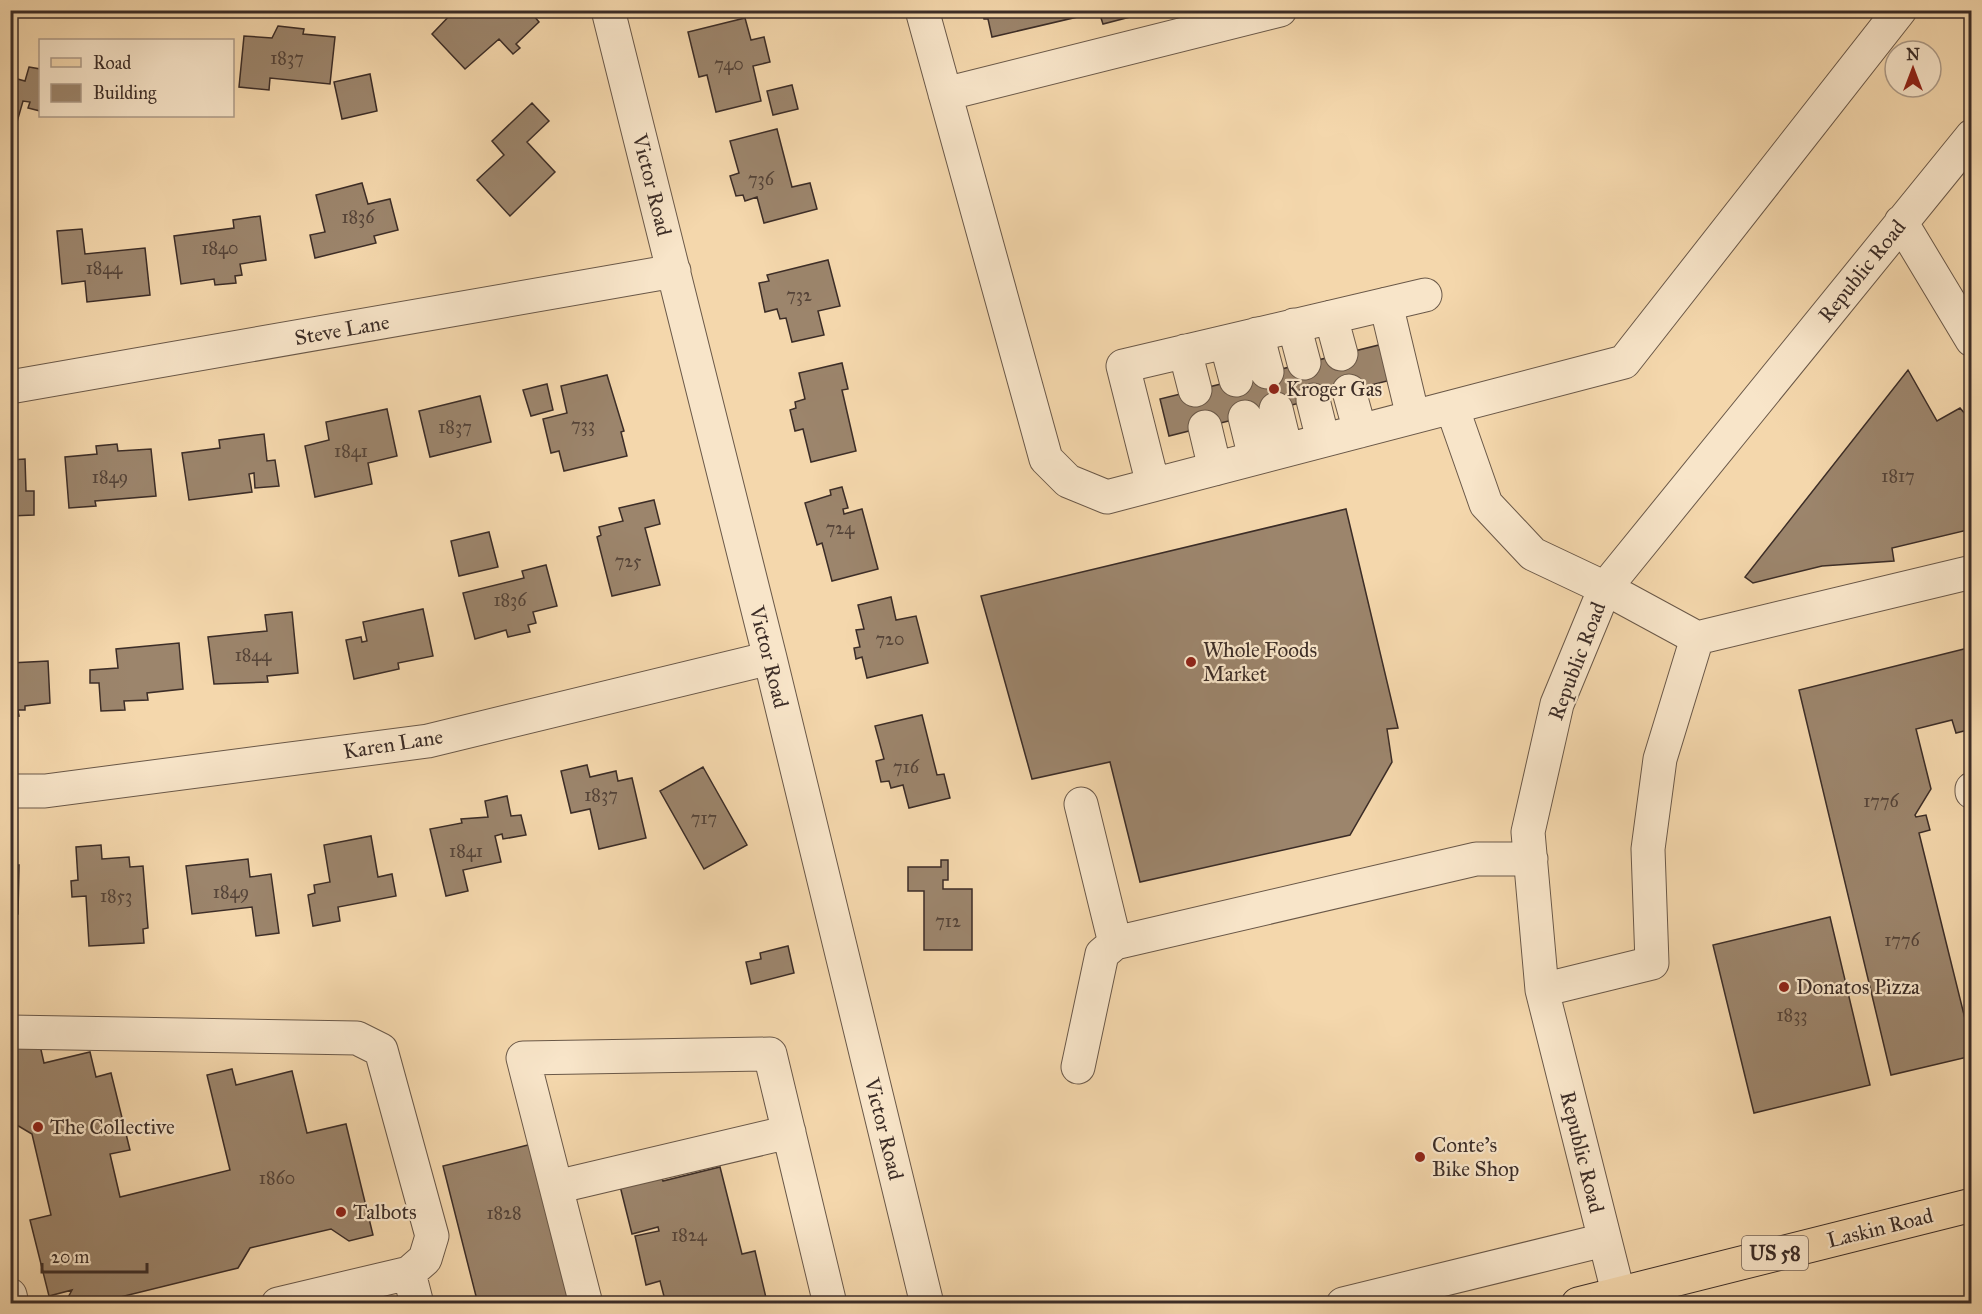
<svg xmlns="http://www.w3.org/2000/svg" width="1982" height="1314" viewBox="0 0 1982 1314" font-family="'IM FELL Great Primer',serif">
  <rect width="100%" height="100%" fill="#f4d7ac"/>
  <filter id="stains"><feTurbulence type="fractalNoise" baseFrequency=".00333" numOctaves="4"/><feColorMatrix values="0 0 0 0 .2 0 0 0 0 .09 0 0 0 0 .02 0 0 0 .5 -.17"/></filter>
  <radialGradient id="worn" r=".72"><stop offset=".6" stop-color="#630" stop-opacity="0"/><stop offset="1" stop-color="#630" stop-opacity=".3"/></radialGradient>
  <path fill="#9c856c" stroke="#3c2d27" stroke-width="1.5" d="M455,10H529L539,22L516,44L520,48L513,54L499,39L465,69L432,34Z
    M982,10H1157L1103,24L1099,12L992,37L988,19H984Z
    M745,18L751,40L764,37L770,62L753,66L761,101L716,112L707,75L699,77L688,32Z
    M278,26L304,29L303,34L335,37L330,84L270,78L269,90L239,87L244,36L272,38Z
    M29,67L40,69V111L28,108L30,102L23,101L15,129L10,128V77L25,81Z
    M370,74L377,111L342,119L334,82Z
    M792,85L798,109L773,115L767,91Z
    M532,103L549,121L527,142L555,172L510,216L477,180L504,155L492,141Z
    M777,129L792,187L810,183L817,209L764,223L757,197L745,201L743,195L736,196L730,176L739,173L730,141Z
    M362,183L368,204L390,199L398,230L374,236L376,243L315,258L310,235L325,232L316,195Z
    M260,216L266,260L240,264L242,275L235,276L236,283L215,285L214,279L181,284L174,236L234,228L233,220Z
    M82,229L85,254L145,248L150,295L87,302L85,281L62,284L57,231Z
    M828,260L840,306L818,311L824,335L792,342L786,318L780,319L777,309L765,312L759,283L769,281L767,275Z
    M1387,343L1395,379L1169,436L1160,399Z
    M842,363L848,389L842,390L856,451L811,462L803,429L795,431L790,410L796,408L795,402L805,399L799,373Z
    M1908,370L1937,421L1960,408L1972,422V529L1892,548L1894,561L1822,566L1753,583L1745,577Z
    M607,375L624,431L621,432L627,456L564,471L559,451L551,453L543,419L567,413L561,386Z
    M547,384L553,410L531,416L523,390Z
    M480,396L491,442L430,457L419,411Z
    M387,409L397,456L368,463L372,484L315,497L305,446L329,440L326,422Z
    M264,434L267,461L275,460L279,486L255,488L254,473L249,474L252,492L189,500L182,453L220,448L219,440Z
    M117,444L118,451L151,449L156,496L95,501L96,506L69,508L65,457L97,454L96,446Z
    M25,459L26,491H34V515L10,516V460Z
    M842,487L848,508L843,509L844,514L862,509L878,569L832,581L822,543L817,545L805,503L831,495L830,490Z
    M654,500L660,524L645,528L660,585L612,596L597,537L601,535L599,527L623,521L619,508Z
    M1346,509L1398,728L1387,729L1392,762L1350,835L1140,882L1110,762L1032,779L981,596Z
    M489,532L498,567L459,576L451,541Z
    M546,565L557,606L533,612L536,623L528,625L530,632L508,637L506,630L475,639L463,593L524,578L522,571Z
    M891,597L896,620L916,616L928,663L867,678L862,657L856,659L854,648L860,647L856,630L864,629L858,605Z
    M423,609L433,656L398,663L399,669L354,679L346,640L361,637L362,642L367,641L363,622Z
    M292,612L298,673L267,676L268,682L214,684L208,637L267,631L265,615Z
    M179,643L183,689L147,693L148,700L124,701L125,710L101,711L99,683H90V670L118,668L116,649Z
    M1972,647V729L1956,733L1952,720L1916,729L1931,789L1915,815L1916,817L1926,815L1930,830L1919,833L1972,1047V1056L1891,1075L1799,690Z
    M48,661L50,703L25,706V710H18L19,716L10,717V663Z
    M922,715L937,775L944,774L950,798L909,808L903,785L891,788L889,781L881,782L876,761L884,759L875,726Z
    M587,765L590,777L616,771L618,781L632,778L646,838L599,849L590,809L571,813L561,771Z
    M703,767L747,845L704,869L660,791Z
    M507,796L511,816L521,815L526,835L503,839L502,834L495,836L501,862L463,870L468,891L446,896L430,829L462,823L461,819L488,817L485,801Z
    M371,836L378,877L392,874L396,896L338,907L340,921L313,926L308,895L315,893L314,885L330,882L324,845Z
    M101,845L102,859L129,857L130,867L143,866L148,928L143,929L144,943L89,946L86,896L72,897L71,881L78,880L76,847Z
    M10,854L11,865H19L18,914L10,913Z
    M248,859L250,877L271,874L279,933L256,936L252,907L192,914L186,866Z
    M941,860H948V880H943V889H972V950H924V891H908V867H941Z
    M1830,917L1870,1085L1754,1113L1713,945Z
    M788,946L794,973L751,984L746,962L761,959L760,953Z
    M39,1041L44,1063L90,1052L96,1077L111,1073L130,1150L110,1154L120,1197L230,1170L207,1075L232,1069L236,1085L292,1071L307,1133L346,1124L373,1235L349,1241L331,1229L250,1248L238,1268L92,1304L65,1303L72,1290L49,1296L30,1220L51,1215L32,1134L10,1121V1047Z
    M536,1143L582,1304H478L443,1166Z
    M720,1167L742,1254L755,1251L767,1302L666,1304L660,1281L646,1285L635,1236L659,1231L658,1227L632,1234L619,1182L660,1173L663,1181Z"/>
  <g fill="none" stroke-linecap="round" stroke-linejoin="round">
    <defs>
      <path id="minor" d="M608,10L770,658L927,1304
        M922,10L1046,459L1068,481L1107,497L1624,362L1900,10
        M945,94L1280,10
        M1901,222L1972,340
        M1386,304L1413,417
        M1331,317L1341,354
        M1294,325L1304,363
        M1257,334L1267,372
        M1226,342L1236,380
        M1185,351L1195,390
        M10,387L674,271
        M1349,391L1360,431
        M1313,400L1323,440
        M1452,407L1486,504L1533,554L1605,588L1697,638
        M1276,409L1286,450
        M1245,417L1255,458
        M1205,427L1215,469
        M1153,485L1123,366L1425,295
        M1972,789V792
        M10,791H45L428,741L770,658
        M1081,804L1115,943
        M1542,990L1652,963L1648,849L1660,759L1697,638L1972,572
        M10,1032L357,1038L381,1050L432,1236L425,1259L409,1273L278,1304
        M1078,1067L1102,954L1115,943L1476,859H1531
        M556,1187L789,1132
        M409,1273L417,1304
        M10,1295L12,1304
        M586,1304L523,1058L770,1054L830,1304
        M1343,1304L1604,1240
        M1621,1304L1542,990L1528,832L1557,704L1605,588L1972,136"/>
      <path id="major" d="M1578,1304L1972,1205"/>
    </defs>
    <use href="#minor" stroke="#6a5848" stroke-width="35"/>
    <use href="#major" stroke="#3c2d27" stroke-width="35"/>
    <use href="#minor" stroke="#f8e5c9" stroke-width="33"/>
    <use href="#major" stroke="#f4d7ac" stroke-width="33"/>
  </g>
  <g fill="#8f2418" stroke="#f8e5c9" stroke-width="2">
    <circle cx="1274" cy="389" r="6"/>
    <circle cx="1191" cy="662" r="6"/>
    <circle cx="1784" cy="987" r="6"/>
    <circle cx="38" cy="1127" r="6"/>
    <circle cx="1420" cy="1157" r="6"/>
    <circle cx="341" cy="1212" r="6"/>
  </g>
  <g text-anchor="middle" stroke-width="4.5" stroke-linejoin="round" paint-order="stroke">
    <g font-size="18" fill="#544338">
      <text x="287" y="64">1837</text>
      <text x="729" y="70">740</text>
      <text x="761" y="185">736</text>
      <text x="358" y="223">1836</text>
      <text x="220" y="254">1840</text>
      <text x="104" y="274">1844</text>
      <text x="799" y="301">732</text>
      <text x="583" y="431">733</text>
      <text x="455" y="433">1837</text>
      <text x="351" y="457">1841</text>
      <text x="1898" y="482">1817</text>
      <text x="110" y="483">1849</text>
      <text x="840" y="534">724</text>
      <text x="628" y="567">725</text>
      <text x="510" y="606">1836</text>
      <text x="890" y="645">720</text>
      <text x="253" y="661">1844</text>
      <text x="906" y="773">716</text>
      <text x="601" y="801">1837</text>
      <text x="1881" y="807">1776</text>
      <text x="704" y="824">717</text>
      <text x="466" y="857">1841</text>
      <text x="231" y="898">1849</text>
      <text x="116" y="902">1853</text>
      <text x="948" y="927">712</text>
      <text x="1902" y="946">1776</text>
      <text x="1792" y="1021">1833</text>
      <text x="277" y="1184">1860</text>
      <text x="504" y="1219">1828</text>
      <text x="689" y="1241">1824</text>
    </g>
    <rect fill="#f8e5c9" stroke="#746458" stroke-width="1.5" x="1742" y="1236" width="66" height="34" rx="4.5"/>
    <g font-size="20" font-weight="bold" fill="#3c2d27">
      <text x="1775" y="1260">US 58</text>
    </g>
    <g font-size="21" fill="#3c2d27" stroke="#f8e5c9">
      <text transform="translate(652 185) rotate(76)" y="7">Victor Road</text>
      <text transform="translate(1862 271) rotate(-51)" y="7">Republic Road</text>
      <text transform="translate(342 330) rotate(-10)" y="7">Steve Lane</text>
      <text transform="translate(769 657) rotate(76)" y="7">Victor Road</text>
      <text transform="translate(1577 661) rotate(-69)" y="7">Republic Road</text>
      <text transform="translate(393 744) rotate(-9)" y="7">Karen Lane</text>
      <text transform="translate(884 1129) rotate(76)" y="7">Victor Road</text>
      <text transform="translate(1582 1152) rotate(76)" y="7">Republic Road</text>
      <text transform="translate(1880 1228) rotate(-14)" y="7">Laskin Road</text>
    </g>
    <g font-size="21" fill="#3c2d27" stroke="#f8e5c9" text-anchor="start">
      <text x="1286" y="396">Kroger Gas</text>
      <text x="1203" y="657">Whole Foods<tspan x="1203" dy="24">Market</tspan></text>
      <text x="1796" y="994">Donatos Pizza</text>
      <text x="50" y="1134">The Collective</text>
      <text x="1432" y="1152">Conte's<tspan x="1432" dy="24">Bike Shop</tspan></text>
      <text x="353" y="1219">Talbots</text>
    </g>
  </g>
  <rect width="1982" height="1314" fill="none" stroke="#f4d7ac" stroke-width="36"/>
  <rect x="12" y="12" width="1958" height="1290" fill="none" stroke="#3c2d27" stroke-width="3"/>
  <rect x="18" y="18" width="1946" height="1278" fill="none" stroke="#3c2d27" stroke-width="1.5"/>
  <rect x="39" y="39" width="195" height="78" fill="#f8e5c9" stroke="#ad9b88" stroke-width="1.5"/>
  <rect x="51" y="58" width="30" height="9" fill="#f4d7ac" stroke="#ad9b88" stroke-width="1.5"/>
  <text x="93" y="69" font-size="18" fill="#3c2d27">Road</text>
  <rect x="51" y="84" width="30" height="18" fill="#9c856c" stroke="#ad9b88" stroke-width="1.5"/>
  <text x="93" y="99" font-size="18" fill="#3c2d27">Building</text>
  <g transform="translate(1913 69)"><circle r="28" fill="#f8e5c9" stroke="#ad9b88" stroke-width="1.5"/>
  <path d="M0-4.5L10 22L0 15L-10 22Z" fill="#8f2418"/>
  <text y="-9" font-size="16" font-weight="bold" text-anchor="middle" fill="#3c2d27">N</text>
  </g>
  <path d="M42 1263v9h105v-9" fill="none" stroke="#3c2d27" stroke-width="3"/>
  <text x="51" y="1263" font-size="18" fill="#3c2d27" stroke="#f8e5c9" stroke-width="4.5" paint-order="stroke">20 m</text>
  <rect width="100%" height="100%" filter="url(#stains)"/>
  <rect width="100%" height="100%" fill="url(#worn)"/>
</svg>
